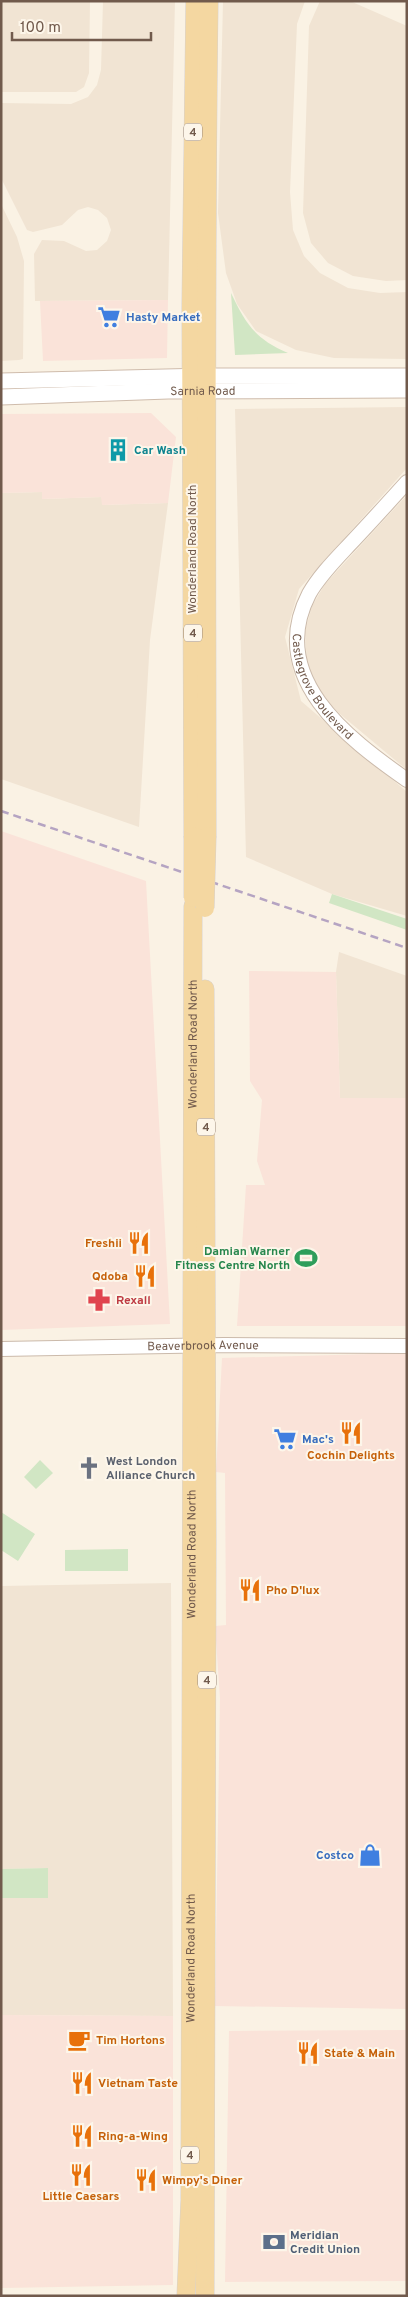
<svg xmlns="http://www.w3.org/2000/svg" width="408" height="2297" viewBox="0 0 408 2297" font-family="Overpass,sans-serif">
  <rect width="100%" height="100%" fill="#faf2e4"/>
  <path fill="#f1e4d3" d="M1,1H90L89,73L84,87L76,92H1Z
    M103,1H175L168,300L35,301L34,254L42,240L64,241L86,251L97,250L107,241L111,230L107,218L98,210L88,207L78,210L62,225L33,232L27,230L1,178V103L71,104L88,97L97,85L101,70Z
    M223,1H305L297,24L290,192L293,230L304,256L320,273L348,288L380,293L407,292V359L334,358L296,350L256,331L237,304L226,273L218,213Z
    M320,1H350L407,26V280L386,281L353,276L328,263L311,243L303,213L309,26Z
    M1,204L17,237L24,261L23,359L19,360L1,361Z
    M407,407V468L299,589L285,637L301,701L407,792V916L332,894L246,857L235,409Z
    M43,492V499L102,497V505L168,503L150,640L139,827L1,779V493Z
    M407,495V770L328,704L314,686L307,665L305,631L312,606L325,584Z
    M339,952L407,976V1098L340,1099L336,972Z
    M171,1583L173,2016L1,2015V1898H48L47,1868L1,1869V1586Z"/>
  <path fill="#fae3d9" d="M168,300L167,358L43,361L40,301Z
    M151,413L176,437L168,503L102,505L101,497L42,499V492L1,493V414Z
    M1,831L146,881L170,1324L1,1330Z
    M249,971L336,972L340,1098H407V1326H237L246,1185H265L257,1161L262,1100L250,1081Z
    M407,1353V2009L215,2006L220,1698L215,1626L226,1625L225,1473L216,1472L222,1358Z
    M1,2015L173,2016V2285L1,2288Z
    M407,2030V2281L225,2282L229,2031Z"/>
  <path fill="#d1e6c4" d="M231,293C246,324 255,339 288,353L235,355Z
    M332,894L407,919V930L329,903Z
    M40,1460L53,1473L36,1489L24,1477Z
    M1,1512L35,1534L18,1561L1,1550Z
    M128,1549V1571H65V1550Z
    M48,1868V1898H1V1869Z"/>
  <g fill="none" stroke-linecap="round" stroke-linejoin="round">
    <defs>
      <g id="tertiary">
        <path id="s1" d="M407,482C388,503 369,524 350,544C336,559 319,576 309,594C266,677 347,738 407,780"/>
        <path id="s2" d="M1,1349L224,1345L407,1346"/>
      </g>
      <g id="secondary">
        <path d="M1,381L206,376H407"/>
        <path id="s3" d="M1,397L168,391L407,390"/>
      </g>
      <g id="primary">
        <path d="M193,836L191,306L195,1"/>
        <path d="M207,836C207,558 205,279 209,1"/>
        <path id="s4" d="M186,2296L190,2200L193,906"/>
        <path d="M205,2296L207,1542L205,989"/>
      </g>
    </defs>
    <use href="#tertiary" stroke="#cbbaab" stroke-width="16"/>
    <use href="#secondary" stroke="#cfbcac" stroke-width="17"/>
    <use href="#primary" stroke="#d7d1cd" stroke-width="19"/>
    <use href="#tertiary" stroke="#fff" stroke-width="14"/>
    <use href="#secondary" stroke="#fff" stroke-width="15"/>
    <use href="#primary" stroke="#f4d7a1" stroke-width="18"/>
    <path stroke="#b5a4c2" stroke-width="2.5" stroke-dasharray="8 5" stroke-linecap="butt" d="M1,811L407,948"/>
    <defs>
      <path id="primary-bridge" d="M193,836V898
        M205,908L207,836"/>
    </defs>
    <use href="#primary-bridge" stroke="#d7d1cd" stroke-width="19" stroke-linecap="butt"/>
    <use href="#primary-bridge" stroke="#f4d7a1" stroke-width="18"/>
  </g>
  <defs>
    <symbol id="supermarket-bare" viewBox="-9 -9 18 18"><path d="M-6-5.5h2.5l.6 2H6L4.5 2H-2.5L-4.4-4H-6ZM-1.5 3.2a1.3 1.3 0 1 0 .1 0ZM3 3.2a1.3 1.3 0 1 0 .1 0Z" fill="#3f7fe0" stroke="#fdf6ea" stroke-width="2.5" paint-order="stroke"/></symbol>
    <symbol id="building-bare" viewBox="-9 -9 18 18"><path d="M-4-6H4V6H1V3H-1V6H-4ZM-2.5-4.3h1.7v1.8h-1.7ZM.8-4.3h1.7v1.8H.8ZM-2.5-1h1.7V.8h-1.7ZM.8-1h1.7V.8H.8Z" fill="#0f9aa8" stroke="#fdf6ea" stroke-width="2.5" paint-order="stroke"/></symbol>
    <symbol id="restaurant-bare" viewBox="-9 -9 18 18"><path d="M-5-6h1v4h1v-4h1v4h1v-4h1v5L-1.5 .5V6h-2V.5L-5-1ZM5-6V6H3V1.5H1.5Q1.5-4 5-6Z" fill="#e8710a" stroke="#fdf6ea" stroke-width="2.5" paint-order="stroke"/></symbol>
    <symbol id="stadium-bare" viewBox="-9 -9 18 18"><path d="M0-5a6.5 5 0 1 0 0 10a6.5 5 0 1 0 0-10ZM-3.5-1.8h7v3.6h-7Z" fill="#2e9e5b" stroke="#fdf6ea" stroke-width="2.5" paint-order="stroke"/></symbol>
    <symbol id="pharmacy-bare" viewBox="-9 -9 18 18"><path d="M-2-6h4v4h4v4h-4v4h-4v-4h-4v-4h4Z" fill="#e0444e" stroke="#fdf6ea" stroke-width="2.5" paint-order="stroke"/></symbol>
    <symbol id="church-bare" viewBox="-9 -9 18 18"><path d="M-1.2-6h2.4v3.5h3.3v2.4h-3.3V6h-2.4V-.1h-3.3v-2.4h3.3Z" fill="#6b7280" stroke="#fdf6ea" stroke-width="2.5" paint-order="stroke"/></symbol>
    <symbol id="shop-bare" viewBox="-9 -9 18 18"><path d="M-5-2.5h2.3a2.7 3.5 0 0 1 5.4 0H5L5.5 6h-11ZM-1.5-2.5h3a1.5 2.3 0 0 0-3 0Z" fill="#3f7fe0" stroke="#fdf6ea" stroke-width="2.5" paint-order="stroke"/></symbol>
    <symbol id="cafe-bare" viewBox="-9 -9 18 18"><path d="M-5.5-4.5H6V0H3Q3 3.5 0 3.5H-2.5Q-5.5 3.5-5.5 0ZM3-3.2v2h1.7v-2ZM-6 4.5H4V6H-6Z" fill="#e8710a" stroke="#fdf6ea" stroke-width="2.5" paint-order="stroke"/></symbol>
    <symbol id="bank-bare" viewBox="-9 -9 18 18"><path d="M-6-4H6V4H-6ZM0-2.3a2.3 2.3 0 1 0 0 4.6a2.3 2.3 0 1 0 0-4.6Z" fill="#5c6f8a" stroke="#fdf6ea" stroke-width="2.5" paint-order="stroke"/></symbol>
  </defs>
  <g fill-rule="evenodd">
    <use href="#supermarket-bare" x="93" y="301" width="32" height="32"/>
    <use href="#building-bare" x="102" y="434" width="32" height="32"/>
    <use href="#restaurant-bare" x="123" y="1227" width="32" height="32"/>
    <use href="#stadium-bare" x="290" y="1242" width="32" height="32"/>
    <use href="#restaurant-bare" x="129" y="1260" width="32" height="32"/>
    <use href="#pharmacy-bare" x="83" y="1284" width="32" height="32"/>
    <use href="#restaurant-bare" x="335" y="1417" width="32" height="32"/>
    <use href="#supermarket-bare" x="269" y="1423" width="32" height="32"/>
    <use href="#church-bare" x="73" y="1452" width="32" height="32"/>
    <use href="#restaurant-bare" x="234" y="1574" width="32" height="32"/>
    <use href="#shop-bare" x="354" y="1839" width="32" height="32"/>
    <use href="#cafe-bare" x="63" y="2024" width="32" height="32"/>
    <use href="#restaurant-bare" x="292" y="2037" width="32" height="32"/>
    <use href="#restaurant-bare" x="66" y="2067" width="32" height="32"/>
    <use href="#restaurant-bare" x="66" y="2120" width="32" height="32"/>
    <use href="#restaurant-bare" x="65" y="2159" width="32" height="32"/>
    <use href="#restaurant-bare" x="130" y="2164" width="32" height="32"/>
    <use href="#bank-bare" x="258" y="2226" width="32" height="32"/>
  </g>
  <g text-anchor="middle" stroke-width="4" stroke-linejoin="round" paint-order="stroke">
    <g fill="#fdf6ea" stroke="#9b897b" stroke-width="1">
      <rect x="184" y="123.5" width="18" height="17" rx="4"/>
      <rect x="184" y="624.5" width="18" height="17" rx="4"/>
      <rect x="197" y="1118.5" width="18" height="17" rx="4"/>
      <rect x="198" y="1671.5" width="18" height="17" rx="4"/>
      <rect x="181" y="2146.5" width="18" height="17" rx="4"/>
    </g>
    <g font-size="11" font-weight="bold" fill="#715a4c">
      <text x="193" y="136">4</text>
      <text x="193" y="637">4</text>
      <text x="206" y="1131">4</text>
      <text x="207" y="1684">4</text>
      <text x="190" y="2159">4</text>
    </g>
    <g font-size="12" font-weight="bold" fill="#366cbe" stroke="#fdf6ea" text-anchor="start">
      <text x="126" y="321">Hasty Market</text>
      <text x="302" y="1443">Mac's</text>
      <text x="354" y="1859" text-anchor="end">Costco</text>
    </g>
    <g font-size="12" fill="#715a4c" stroke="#fdf6ea">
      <text dy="4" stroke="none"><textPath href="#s3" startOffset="202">Sarnia Road</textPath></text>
      <text transform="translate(192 549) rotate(-90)" y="4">Wonderland Road North</text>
      <text dy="4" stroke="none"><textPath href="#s1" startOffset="251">Castlegrove Boulevard</textPath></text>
      <text dy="4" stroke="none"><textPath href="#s4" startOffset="1252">Wonderland Road North</textPath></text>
      <text dy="4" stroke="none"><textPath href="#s2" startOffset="202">Beaverbrook Avenue</textPath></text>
      <text dy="4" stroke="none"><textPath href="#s4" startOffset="742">Wonderland Road North</textPath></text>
      <text dy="4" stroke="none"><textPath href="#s4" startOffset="338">Wonderland Road North</textPath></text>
    </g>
    <g font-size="12" font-weight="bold" fill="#0d838f" stroke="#fdf6ea" text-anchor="start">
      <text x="134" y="454">Car Wash</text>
    </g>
    <g font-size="12" font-weight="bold" fill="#c56008" stroke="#fdf6ea" text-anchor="start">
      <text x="122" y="1247" text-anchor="end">Freshii</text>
      <text x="128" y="1280" text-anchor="end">Qdoba</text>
      <text x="351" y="1459" text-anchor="middle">Cochin Delights</text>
      <text x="266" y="1594">Pho D'lux</text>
      <text x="96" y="2044">Tim Hortons</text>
      <text x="324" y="2057">State &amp; Main</text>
      <text x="98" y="2087">Vietnam Taste</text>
      <text x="98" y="2140">Ring-a-Wing</text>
      <text x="162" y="2184">Wimpy's Diner</text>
      <text x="81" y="2200" text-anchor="middle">Little Caesars</text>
    </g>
    <g font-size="12" font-weight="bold" fill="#27864d" stroke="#fdf6ea" text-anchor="end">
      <text x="290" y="1255">Damian Warner<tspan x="290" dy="14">Fitness Centre North</tspan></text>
    </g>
    <g font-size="12" font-weight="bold" fill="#be3a42" stroke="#fdf6ea" text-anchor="start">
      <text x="116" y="1304">Rexall</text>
    </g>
    <g font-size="12" font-weight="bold" fill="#5b616d" stroke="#fdf6ea" text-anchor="start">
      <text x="106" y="1465">West London<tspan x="106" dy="14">Alliance Church</tspan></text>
    </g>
    <g font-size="12" font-weight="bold" fill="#4e5e75" stroke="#fdf6ea" text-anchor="start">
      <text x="290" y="2239">Meridian<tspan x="290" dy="14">Credit Union</tspan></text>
    </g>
  </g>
  <rect width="408" height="2297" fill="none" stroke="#715a4c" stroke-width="5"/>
  <path d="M12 32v8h139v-8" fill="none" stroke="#715a4c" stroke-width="2.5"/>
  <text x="20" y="32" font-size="15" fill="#715a4c" stroke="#fdf6ea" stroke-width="4" paint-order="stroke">100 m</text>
</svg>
